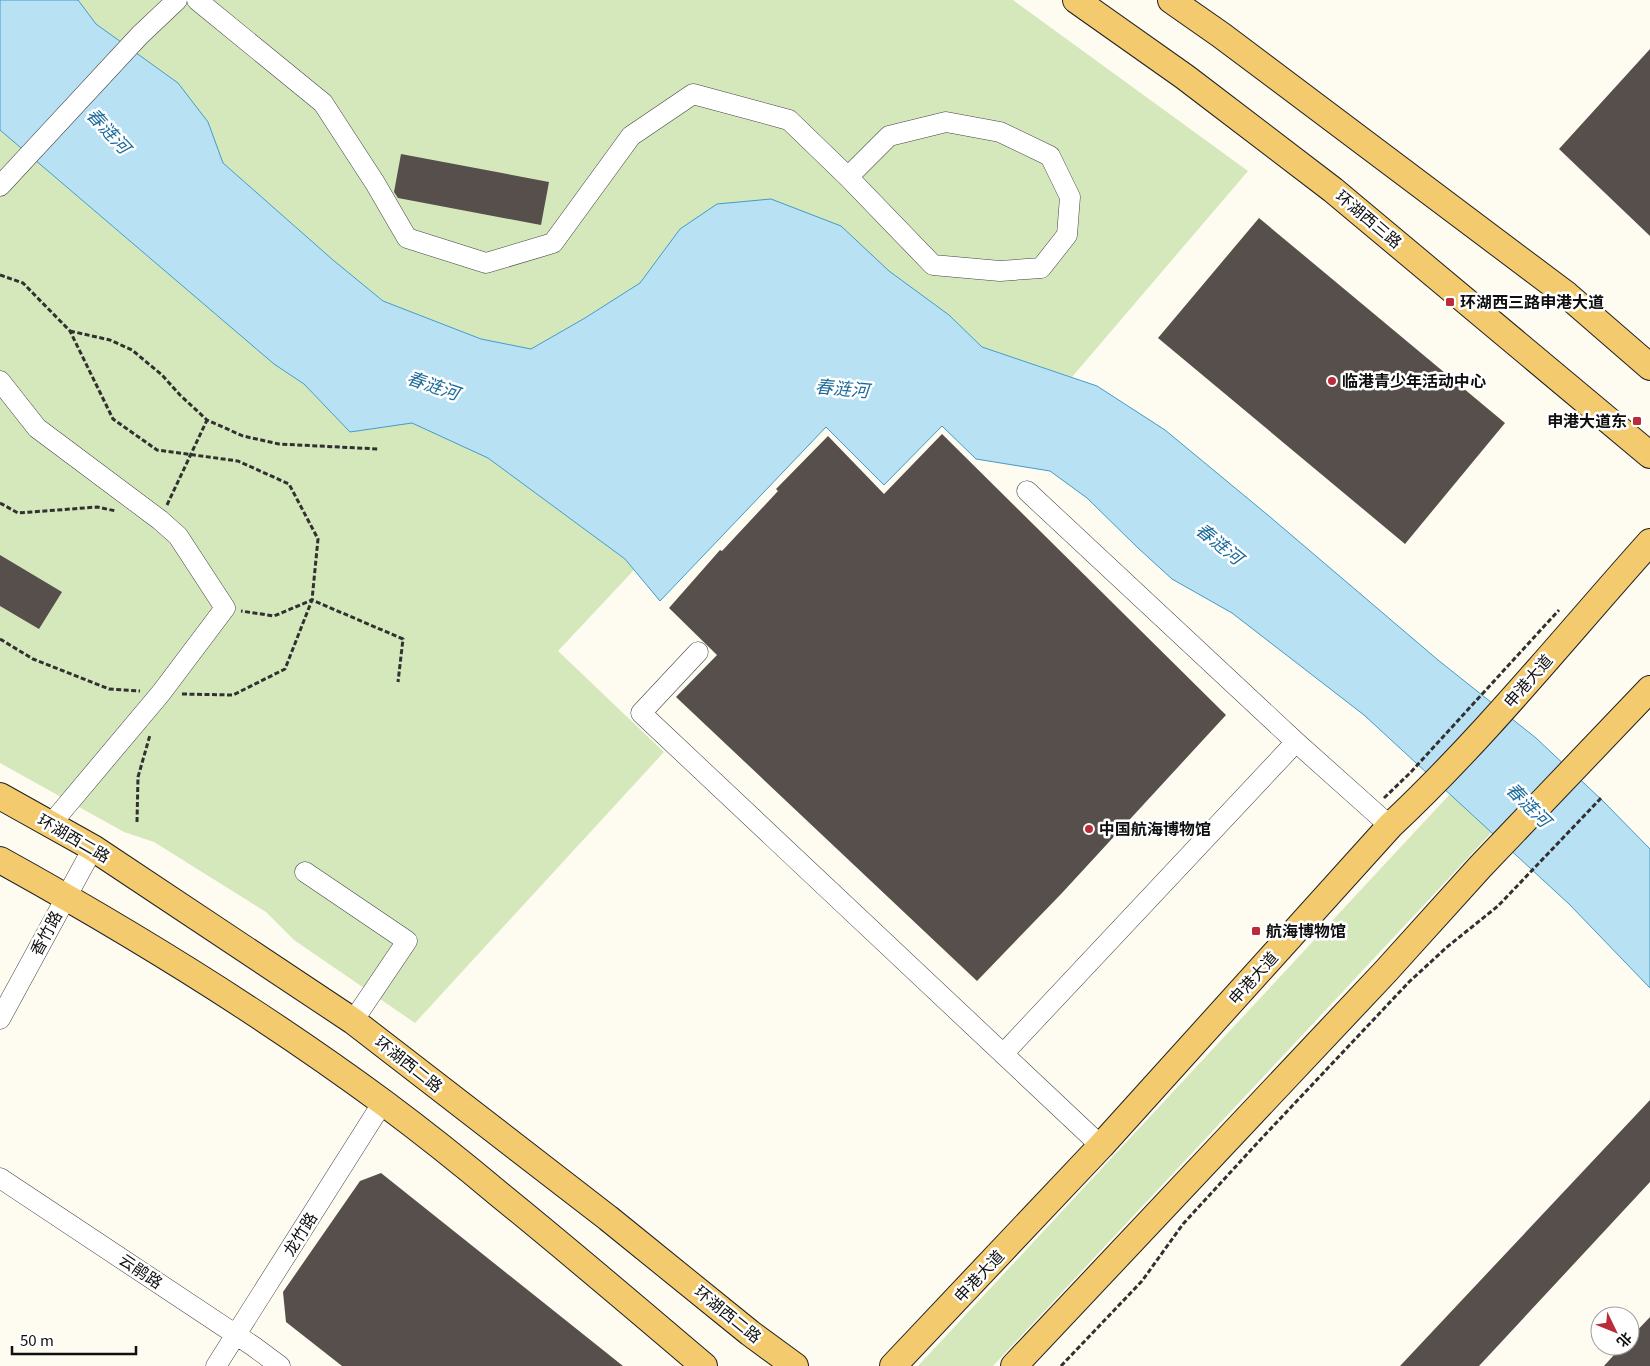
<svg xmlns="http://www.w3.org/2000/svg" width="1650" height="1366" viewBox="0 0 1650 1366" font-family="Georgia,'Noto Sans SC',serif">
  <rect width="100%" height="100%" fill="#fefbf1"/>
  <path fill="#d5e8bc" d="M78,0H1013L1248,171L1072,377L982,347L949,315L889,271L680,229L640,283L585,318L531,349L481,339L383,301L333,260L223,163L208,122L178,83L96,24Z
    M0,130L274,364L304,384L350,432L412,423L488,458L625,559L634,570L558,651L664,752L415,1023L294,940L266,912L154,842L124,832L0,763Z
    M1450,794L1492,832L993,1366H918Z"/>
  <path fill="#b8e1f4" stroke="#429bc8" d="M0,0H78L96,24L178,83L208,122L223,163L333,260L383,301L481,339L531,349L585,318L640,283L680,229L717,204L771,199L841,226L889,271L949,315L982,347L1097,386L1165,430L1269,516L1438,660L1536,738L1604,802L1650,849V988L1569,904L1364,715L1232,613L1172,579L1138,548L1087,498L1050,471L976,459L942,426L884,485L826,427L660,601L625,559L488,458L412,423L350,432L304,384L274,364L0,130Z"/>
  <path fill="#574f4c" d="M1650,49V236L1559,149Z
    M401,154L549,182L541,225L398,198L394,192Z
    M1259,218L1505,423L1405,544L1158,338Z
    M942,434L1226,715L1062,893L977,981L676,697L717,655L669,608L720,550L722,551L778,491L776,489L828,436L884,494Z
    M0,555L62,592L39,629L0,606Z
    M1650,1100V1182L1479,1366H1400Z
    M381,1173L623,1366H342L286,1322L283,1292L360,1181Z
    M1650,1317V1366H1604L1622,1346H1630V1338Z"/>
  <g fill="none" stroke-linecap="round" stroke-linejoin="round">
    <defs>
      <path id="minor" d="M197,0L323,103L375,183L407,238L486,263L553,243L631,136L693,94L789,120L848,177L933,265L1000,271L1041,268L1067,235L1070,197L1050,156L1000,132L946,122L889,136L848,177
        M0,186L140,35L177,0
        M0,381L37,428L160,520L178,536L225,608L161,693L51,824
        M1027,491L1296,742L1390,826
        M698,652L641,713L1101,1146
        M305,872L407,941L353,1021
        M0,1019L93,848
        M1003,1054L1296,742
        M0,1178L253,1346L280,1366
        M216,1366L383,1102"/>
      <path id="major" d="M1076,0L1185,77L1333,190L1650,455
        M1171,0L1221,35L1567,295L1650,367
        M0,796L93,848L353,1021L608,1218L750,1333L795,1366
        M0,860C132,933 262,1013 384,1103C423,1132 462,1163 500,1195C569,1251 636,1308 704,1366
        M893,1366L1101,1146L1390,826C1484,738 1564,638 1650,542
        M1014,1366L1386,971L1480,867L1650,689"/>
    </defs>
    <use href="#minor" stroke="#424242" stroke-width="21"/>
    <use href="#major" stroke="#202020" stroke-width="28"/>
    <path stroke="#313131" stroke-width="3" stroke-dasharray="5 2.5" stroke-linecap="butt" d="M0,275L23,283L70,331L113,419L157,450L238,461L289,484L318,539L312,600L274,616L241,611
      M70,331L110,340L132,350L162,375L180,395L207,420L243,436L279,444L378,449
      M0,503L18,513L97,507L116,511
      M167,505L207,420
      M0,639L33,659L109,689L140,691
      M182,694L233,695L285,669L312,600L403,639L398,682
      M1384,798L1410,773L1559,610
      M137,822L138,777L150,735
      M1061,1366L1142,1281L1183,1224L1261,1139L1409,982L1447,947L1498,906L1602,797"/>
    <use href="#minor" stroke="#fff" stroke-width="20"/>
    <use href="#major" stroke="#f3ca6d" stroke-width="26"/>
  </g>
  <g fill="#ba2c3b" stroke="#fff" stroke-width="2">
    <rect x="1445" y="297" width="10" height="10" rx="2.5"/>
    <circle cx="1332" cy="381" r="5"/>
    <rect x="1632" y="416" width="10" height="10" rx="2.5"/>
    <circle cx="1089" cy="829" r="5"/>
    <rect x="1251" y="926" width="10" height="10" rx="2.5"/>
  </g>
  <g text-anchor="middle" stroke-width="5" stroke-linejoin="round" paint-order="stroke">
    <g font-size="16" fill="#0f0f0f" stroke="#fff">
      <text transform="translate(1369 219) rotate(40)" y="6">环湖西三路</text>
      <text transform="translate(1528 681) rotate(-49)" y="6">申港大道</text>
      <text transform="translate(74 838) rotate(30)" y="6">环湖西二路</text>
      <text transform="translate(46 933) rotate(-62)" y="6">香竹路</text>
      <text transform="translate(1253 978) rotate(-48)" y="6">申港大道</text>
      <text transform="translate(409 1064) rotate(38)" y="6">环湖西二路</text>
      <text transform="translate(300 1234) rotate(-58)" y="6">龙竹路</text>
      <text transform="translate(141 1271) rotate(34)" y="6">云鹃路</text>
      <text transform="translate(979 1276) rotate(-47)" y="6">申港大道</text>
      <text transform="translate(728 1314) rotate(39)" y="6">环湖西二路</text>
    </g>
    <g font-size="16" font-weight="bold" fill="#0f0f0f" stroke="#fff" text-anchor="start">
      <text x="1460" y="308">环湖西三路申港大道</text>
      <text x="1342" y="387">临港青少年活动中心</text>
      <text x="1627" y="427" text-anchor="end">申港大道东</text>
      <text x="1099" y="835">中国航海博物馆</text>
      <text x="1266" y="937">航海博物馆</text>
    </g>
    <g font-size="18" font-style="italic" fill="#1c6c9c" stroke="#fff">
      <text transform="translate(108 131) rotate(47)" y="6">春涟河</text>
      <text transform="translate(433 386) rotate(19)" y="6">春涟河</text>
      <text transform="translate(842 389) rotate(5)" y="6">春涟河</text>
      <text transform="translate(1219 544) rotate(39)" y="6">春涟河</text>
      <text transform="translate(1528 805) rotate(45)" y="6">春涟河</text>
    </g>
  </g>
  <g transform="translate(1615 1331) rotate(133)"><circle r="24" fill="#ffffff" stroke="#9f9f9f"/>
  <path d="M0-4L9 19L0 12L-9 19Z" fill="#ba2c3b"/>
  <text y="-8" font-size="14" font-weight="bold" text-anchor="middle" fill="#0f0f0f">北</text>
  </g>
  <path d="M12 1346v8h124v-8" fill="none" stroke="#0f0f0f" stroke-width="2.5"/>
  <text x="20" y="1346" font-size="15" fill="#0f0f0f" stroke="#ffffff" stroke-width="4" paint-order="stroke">50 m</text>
</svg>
